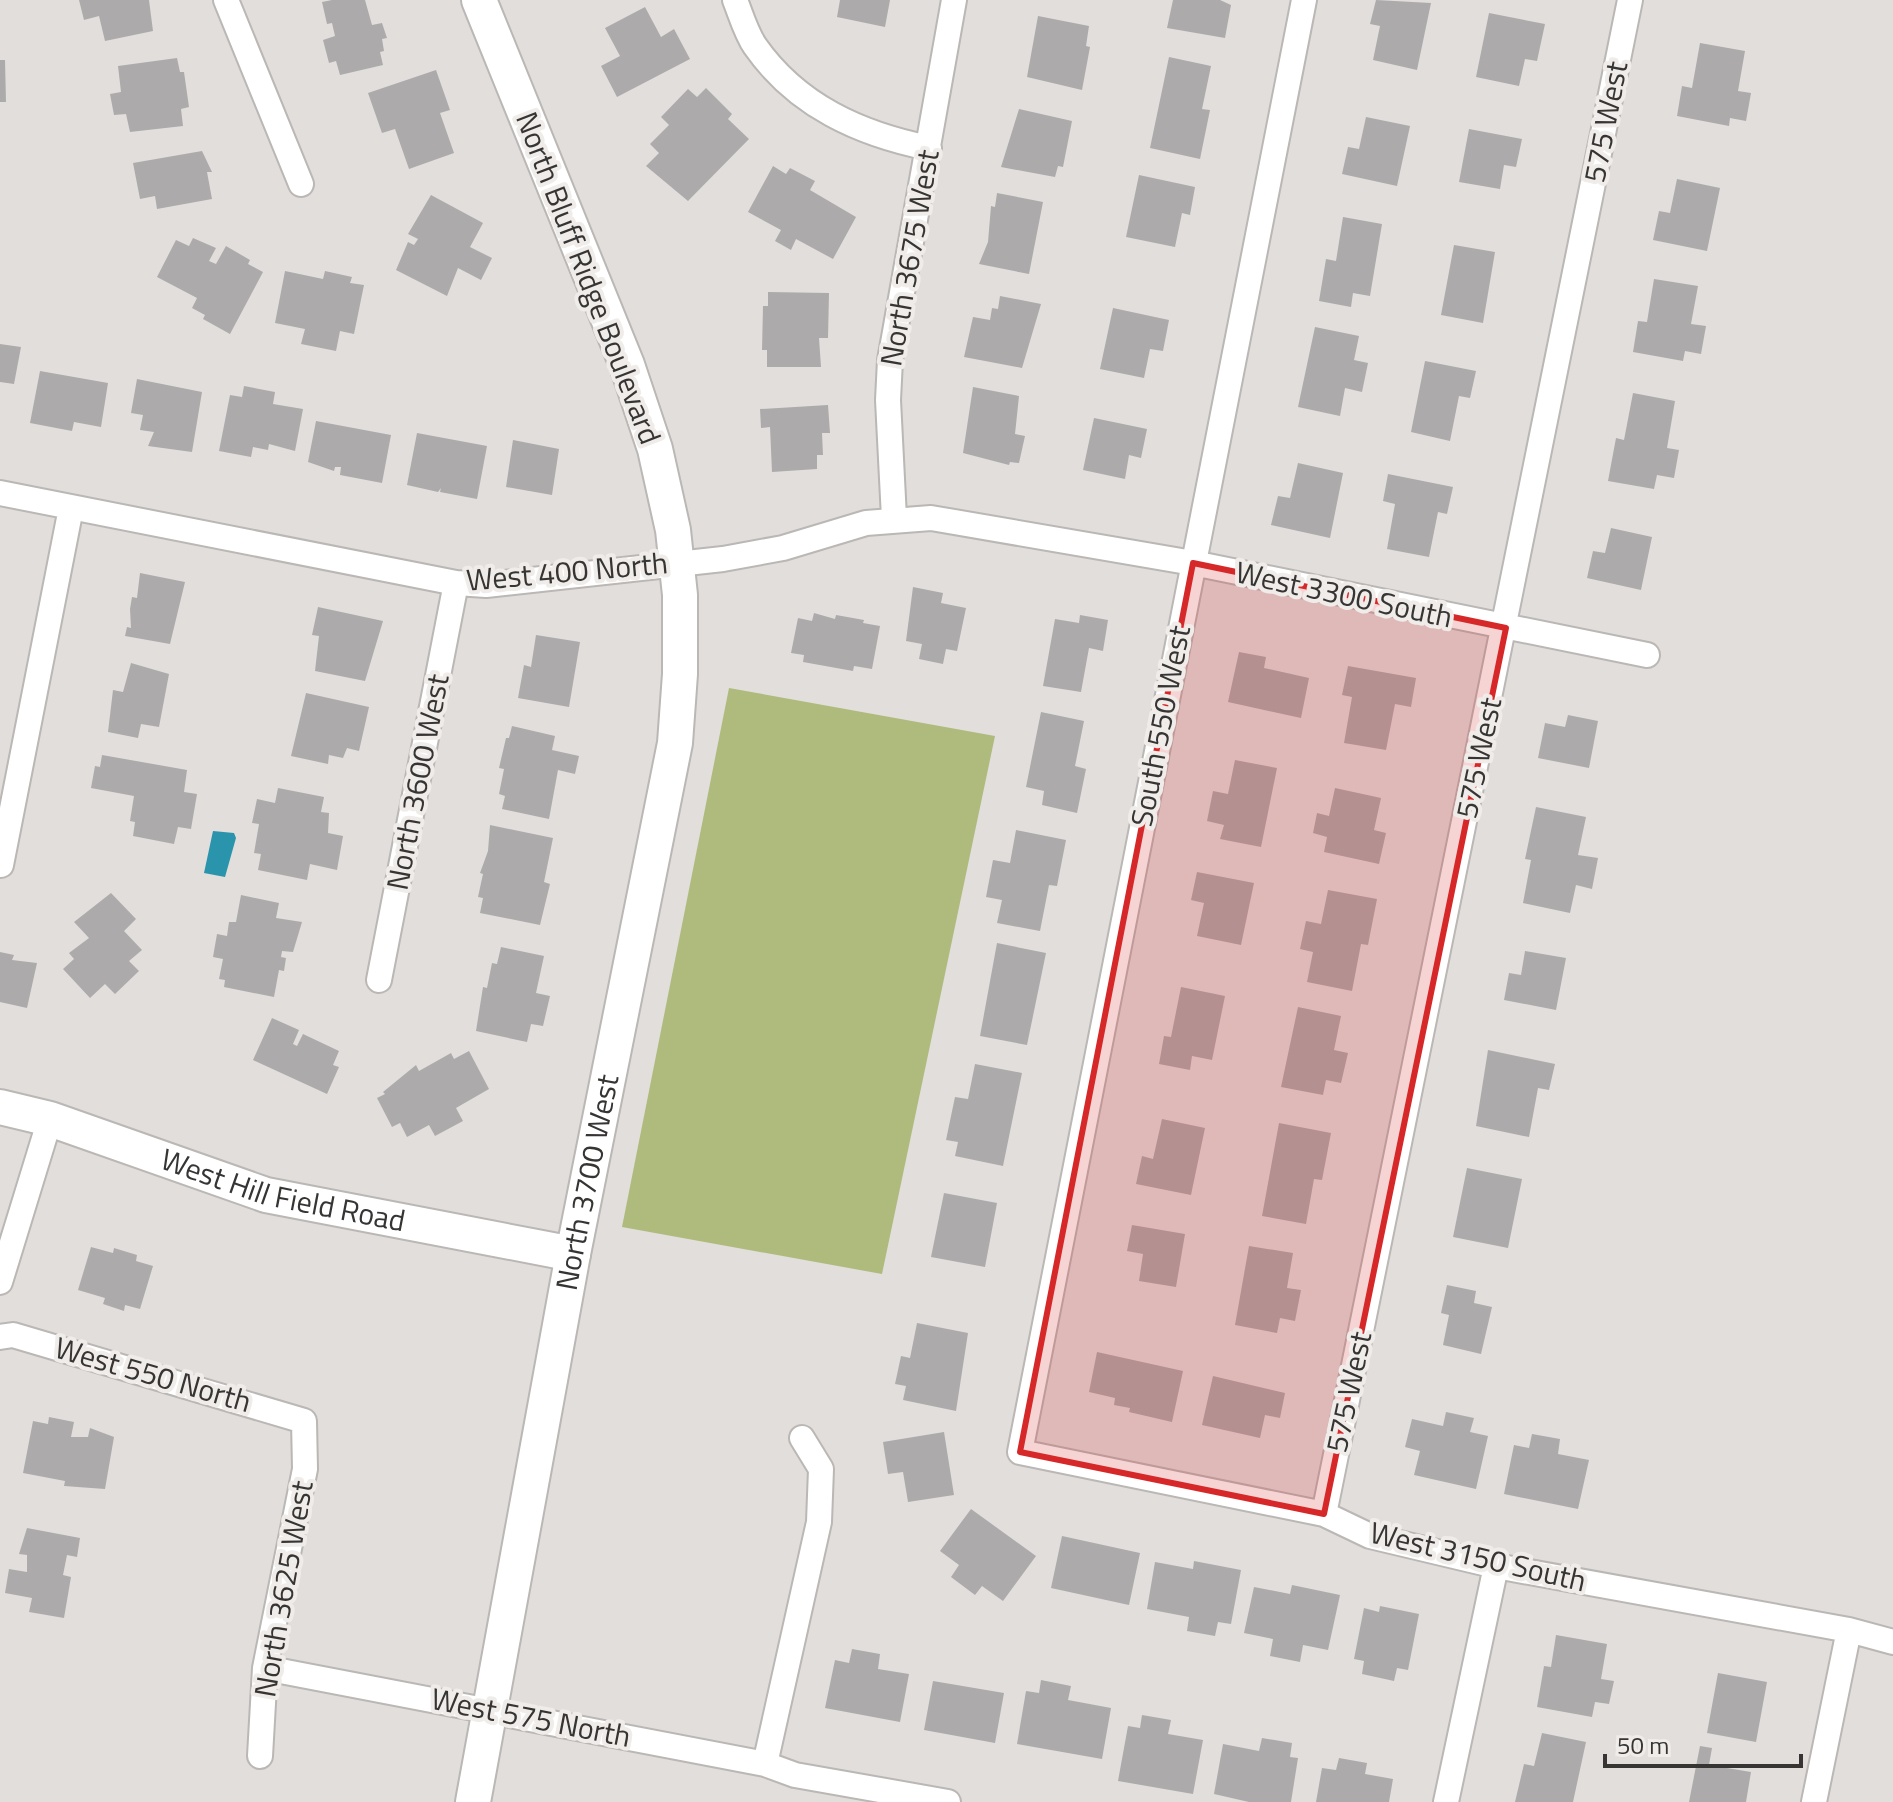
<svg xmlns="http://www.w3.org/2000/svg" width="1893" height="1802" viewBox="0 0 1893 1802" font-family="'Titillium Web',sans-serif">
  <rect width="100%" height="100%" fill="#e2dedc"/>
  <path fill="#afbb7c" d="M729,688L995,736L882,1274L622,1227Z"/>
  <path fill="#2994ac" d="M213,831L234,833L236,838L225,877L204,873Z"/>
  <path fill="#adaaac" d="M79,0H149L153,31L105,41L99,16L84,20Z
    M332,0H365L372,25L382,23L387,38L382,39L384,51L380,52L383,65L340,75L336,61L329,63L323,40L335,36L332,23L327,24L322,2Z
    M840,0H890L885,27L837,17Z
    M1173,0H1220L1231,5L1225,38L1167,28Z
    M1376,0L1431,3L1417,70L1373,60L1380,26L1370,24Z
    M645,7L661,37L674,29L690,59L617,97L601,66L620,56L605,28Z
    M1489,13L1545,24L1537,61L1525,59L1519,86L1476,77Z
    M1038,16L1089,26L1086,46L1090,47L1082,90L1027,77Z
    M1700,43L1745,51L1738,91L1751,93L1746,121L1730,118L1729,126L1677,116L1682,86L1692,88Z
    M1169,57L1211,66L1202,109L1210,110L1200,159L1150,148Z
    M177,58L180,72H184L189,107L181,109L183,126L130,132L126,114L114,115L110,94L121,92L118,66Z
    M0,60H5L6,102H0Z
    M436,70L450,110L440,113L454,153L409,169L395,129L382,133L368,93Z
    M706,88L732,114L728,119L749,139L688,201L646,166L659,153L650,144L669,125L661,117L688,89L697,97Z
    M1019,109L1072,121L1063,167L1058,166L1055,177L1001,167Z
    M1366,117L1410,126L1397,186L1342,174L1348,147L1359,149Z
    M1469,129L1522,139L1516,167L1504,165L1500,189L1459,182Z
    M202,151L212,172H207L212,199L157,209L155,196L140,199L133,163Z
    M773,166L786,174L790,168L815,181L810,190L856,217L833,259L796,239L791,250L775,241L781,230L748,212Z
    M1139,175L1195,187L1190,215L1182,213L1175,247L1126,237Z
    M1677,179L1720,188L1707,251L1653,240L1659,211L1670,213Z
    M997,193L1043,202L1029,274L979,264L988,242L991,206L995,207Z
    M431,195L483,223L470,247L492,258L481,280L458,268L447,296L396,270L408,242L414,245L418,239L408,234Z
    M1343,217L1382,224L1370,296L1353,293L1351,307L1319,301L1326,259L1336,261Z
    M193,238L216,248L209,261L216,264L226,246L250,260L248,264L263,272L230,334L203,319L205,315L192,308L197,298L157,277L176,240L189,246Z
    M1454,245L1495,252L1483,323L1441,315Z
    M285,271L323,279L325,271L352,277L350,283L364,285L354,334L340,331L336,351L301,344L305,329L275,323Z
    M1654,279L1698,286L1691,324L1706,326L1701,354L1685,351L1683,361L1633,352L1638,321L1647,322Z
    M768,292L829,293L828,338H819L821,367H767V350H762L763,306H768Z
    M1000,296L1041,304L1022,368L964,357L973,317L990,320L992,308L998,309Z
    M1113,308L1169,320L1163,351L1150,349L1144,378L1100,369Z
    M1315,327L1359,336L1354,360L1368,363L1362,392L1345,388L1340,416L1298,407Z
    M0,344L21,347L14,384L0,382Z
    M1425,361L1476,371L1470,398L1459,396L1450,441L1411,432Z
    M40,371L108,383L101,427L74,422L72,431L30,423Z
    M137,379L202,392L192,452L148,446L154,432L140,430L143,415L131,413Z
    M244,386L275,392L273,404L303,409L295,451L269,444L268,450L253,447L251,457L219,451L230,395L242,397Z
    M973,387L1019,396L1015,434L1025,436L1019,463L1010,462L1009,465L963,453Z
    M1633,393L1675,401L1667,448L1679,450L1674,478L1657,475L1654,489L1608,481L1616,438L1624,440Z
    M828,405L830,433H822L823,455H817V469L772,472L770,427L761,428L760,409Z
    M1094,418L1147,429L1141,458L1129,455L1125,479L1083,470Z
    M316,421L391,435L382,483L340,475L341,467H335L334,471L308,462Z
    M417,433L487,446L477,499L440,492L441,488L438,492L407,485Z
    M513,440L559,449L552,495L506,487Z
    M1298,463L1343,473L1330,538L1271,525L1278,496L1290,498Z
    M1388,474L1453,487L1447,514L1438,512L1429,557L1387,549L1395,504L1383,501Z
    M1611,528L1652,537L1641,590L1587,578L1593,551L1605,553Z
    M140,573L185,582L170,644L125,636L127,627L131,628L130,609L132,597L137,598Z
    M913,587L943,593L941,603L966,608L957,651L946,649L943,664L919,659L922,644L906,641Z
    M318,607L383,621L365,681L315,671L319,636L312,635Z
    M814,613L835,619L836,615L864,620L863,623L880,626L872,669L854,666L853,671L803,662L804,655L791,653L798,618L812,621Z
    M1080,615L1108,620L1103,651L1089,648L1081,692L1043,686L1055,619L1079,623Z
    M536,635L580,642L569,707L518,698L524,665L531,667Z
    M1239,652L1266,657L1264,668L1309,678L1301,718L1228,702Z
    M131,663L169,674L159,727L141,724L138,738L108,732L113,690L123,692Z
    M1348,666L1416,678L1411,707L1395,704L1386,750L1344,743L1352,697L1342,695Z
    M306,693L369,707L359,751L347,748L343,758L329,755L328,764L291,756Z
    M1041,712L1084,721L1075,766L1086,769L1077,813L1042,805L1044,791L1026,787Z
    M1568,715L1598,721L1589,768L1538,758L1545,723L1565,727Z
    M512,726L555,736L552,750L579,756L575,774L558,770L549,819L502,809L505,796L499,794L504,769L499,768L506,738H509Z
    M102,755L187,770L184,792L197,794L191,829L178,827L174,844L133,836L135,822L130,821L134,796L91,788L95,766L100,767Z
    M1235,760L1277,768L1261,847L1220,839L1224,825L1207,821L1213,791L1228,794Z
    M278,788L324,797L321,812L329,813L328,833L343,836L337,870L310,864L307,880L258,870L261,854L254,853L259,824L252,823L257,799L275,803Z
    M1335,788L1381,798L1374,830L1386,833L1379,864L1324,852L1327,837L1313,833L1317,813L1329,816Z
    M1536,807L1586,817L1578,855L1598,858L1592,889L1576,885L1570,913L1523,903L1531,860L1525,859Z
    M490,825L553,838L544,882L550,884L540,925L480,913L483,898L478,897L483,874L480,873L488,851Z
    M1016,830L1066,840L1057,886L1049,885L1040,931L997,923L1002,900L986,897L993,860L1010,863Z
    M1197,872L1254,883L1241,945L1197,936L1204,903L1191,900Z
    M1328,890L1377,899L1368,945L1361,944L1352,991L1307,982L1313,952L1300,949L1306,921L1321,924Z
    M111,893L136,919L124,931L142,950L129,961L139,971L115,994L105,984L90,998L63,969L74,959L69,953L89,938L74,922Z
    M241,895L279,903L276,918L302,922L293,952L282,951L281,957L286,958L284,971L279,970L274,997L224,987L225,980L219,979L223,959L213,957L217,934L227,936L229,922H236Z
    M997,943L1046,953L1027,1045L980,1036Z
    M501,947L544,956L536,993L550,996L543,1026L531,1024L527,1042L476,1031L483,987L487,988L492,963L497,964Z
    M1525,951L1566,958L1556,1010L1504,1000L1509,973L1521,975Z
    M0,952L14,955L12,960L37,963L27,1008L0,1002Z
    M1181,987L1225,996L1212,1060L1192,1056L1190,1070L1159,1064L1164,1036L1171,1037Z
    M1298,1007L1341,1016L1334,1050L1348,1053L1341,1083L1326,1080L1323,1095L1281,1087Z
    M272,1018L299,1030L293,1044L297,1046L303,1034L339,1051L333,1065L339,1067L327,1094L253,1060Z
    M1488,1050L1555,1064L1549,1090L1538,1088L1529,1137L1476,1126Z
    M469,1051L489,1089L456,1108L463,1121L435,1136L429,1125L407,1137L400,1123L392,1127L377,1098L385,1094L383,1092L416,1065L419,1071L451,1053L454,1059Z
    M975,1064L1022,1073L1003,1166L955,1156L958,1142L946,1140L955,1097L968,1099Z
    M1162,1119L1205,1128L1191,1195L1136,1184L1142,1156L1153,1159Z
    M1279,1123L1331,1133L1322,1180L1314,1179L1306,1224L1262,1216Z
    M1467,1168L1522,1179L1508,1248L1453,1237Z
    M944,1193L997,1203L985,1267L931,1257Z
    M1132,1225L1185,1234L1176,1287L1139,1281L1143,1254L1127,1251Z
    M1249,1246L1293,1253L1287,1288L1301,1290L1295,1321L1280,1318L1277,1333L1235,1325Z
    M91,1247L113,1253L114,1248L137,1255L136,1261L153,1266L140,1309L125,1305L124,1311L103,1304L105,1298L78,1290Z
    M1447,1285L1476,1291L1474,1303L1492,1307L1481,1354L1443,1345L1449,1315L1441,1313Z
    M917,1323L968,1333L956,1411L903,1400L906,1386L895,1384L901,1356L910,1358Z
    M1097,1352L1183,1371L1172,1422L1129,1412L1130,1408L1114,1405L1115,1398L1089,1392Z
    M1213,1376L1285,1393L1280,1418L1265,1415L1260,1438L1202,1425Z
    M1446,1412L1474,1418L1470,1432L1488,1436L1476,1489L1414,1475L1420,1451L1405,1447L1412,1419L1443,1426Z
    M49,1417L74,1422L71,1437H88L90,1428L114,1437L105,1489L64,1486L65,1481L23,1473L33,1421L48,1424Z
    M944,1432L954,1495L908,1502L903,1472L888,1474L883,1442Z
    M1532,1434L1560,1439L1558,1454L1589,1460L1578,1509L1504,1494L1514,1445L1529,1448Z
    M971,1509L1036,1556L1003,1601L982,1586L975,1595L951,1577L959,1565L940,1551Z
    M27,1528L80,1538L77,1557L67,1555L63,1575L71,1577L64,1618L29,1612L32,1598L5,1593L9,1569L27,1572V1555L19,1554Z
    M1062,1536L1140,1553L1129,1605L1051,1588Z
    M1194,1561L1241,1570L1231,1624L1218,1622L1215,1636L1187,1631L1189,1617L1147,1609L1155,1562L1193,1569Z
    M1292,1585L1340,1595L1328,1650L1303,1645L1300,1662L1270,1656L1273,1639L1244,1633L1254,1587L1290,1594Z
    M1380,1606L1419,1614L1408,1670L1397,1668L1394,1681L1362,1674L1364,1661L1354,1659L1364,1608L1379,1612Z
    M1556,1635L1607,1644L1601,1679L1614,1681L1609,1704L1595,1702L1592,1717L1537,1707L1544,1666L1551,1667Z
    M852,1649L880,1654L878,1669L909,1674L900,1722L825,1708L835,1660L849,1663Z
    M1718,1673L1767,1682L1756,1742L1707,1733Z
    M1041,1680L1071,1686L1068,1700L1111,1708L1102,1759L1017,1744L1026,1691L1039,1693Z
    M933,1681L1004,1693L995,1743L924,1730Z
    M1142,1715L1171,1720L1168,1734L1203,1740L1193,1794L1118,1781L1128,1726L1140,1728Z
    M1542,1733L1586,1742L1573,1802H1515L1524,1764L1534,1766Z
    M1262,1738L1292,1743L1290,1757L1298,1758L1291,1802H1249L1214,1794L1223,1744L1259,1751Z
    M1700,1746L1712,1748L1709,1765L1751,1772L1746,1802H1689Z
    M1339,1758L1367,1763L1365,1774L1393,1779L1389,1802H1316L1322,1768L1336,1770Z"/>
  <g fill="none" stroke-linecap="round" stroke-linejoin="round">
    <defs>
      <path id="street" d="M226,0L301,184
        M735,0C741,15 746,33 755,46C797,106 860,134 929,148
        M1304,0L1020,1452L1324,1514L1370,1536L1496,1566L1849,1630L1893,1642
        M0,493L456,583L486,585L723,559L783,548L866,523L931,518L1193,563L1647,655
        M894,518L888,400L890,360L954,0
        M1,865L71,508
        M379,980L456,583
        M0,1282L50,1119
        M0,1337L13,1335L304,1421L305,1469L265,1668L260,1756
        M1324,1514L1630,0
        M265,1668L765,1764L795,1775L948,1802
        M765,1764L819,1522L821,1469L802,1438
        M1446,1802L1496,1566
        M1814,1802L1849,1630"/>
      <g id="secondary">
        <path id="s1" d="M0,1107L50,1119L266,1195L573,1254"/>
        <path id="s2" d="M473,1802L573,1254L675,743L680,674V595L673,530L655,449L627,365L479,0"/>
      </g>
    </defs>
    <use href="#street" stroke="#bab7b5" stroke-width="28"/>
    <use href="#secondary" stroke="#bab7b5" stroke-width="38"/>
    <use href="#street" stroke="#fff" stroke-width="24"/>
    <use href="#secondary" stroke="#fff" stroke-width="34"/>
  </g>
  <path fill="#d62828" fill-opacity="0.2" stroke="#d62828" stroke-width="6" stroke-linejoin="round" d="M1193,563L1506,628L1324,1514L1020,1452Z"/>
  <g text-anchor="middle" stroke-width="8" stroke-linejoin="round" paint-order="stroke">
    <g font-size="30" fill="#363534" stroke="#efece9">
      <text transform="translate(1606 122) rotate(-79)" y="10">575 West</text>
      <text transform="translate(910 258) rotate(-80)" y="10">North 3675 West</text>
      <text transform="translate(588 278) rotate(69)" y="10">North Bluff Ridge Boulevard</text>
      <text transform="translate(567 572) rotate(-5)" y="10">West 400 North</text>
      <text transform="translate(1344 595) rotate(12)" y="10">West 3300 South</text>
      <text transform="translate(1161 726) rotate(-79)" y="10">South 550 West</text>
      <text transform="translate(1479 758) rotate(-78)" y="10">575 West</text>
      <text transform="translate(418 782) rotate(-79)" y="10">North 3600 West</text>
      <text dy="10" stroke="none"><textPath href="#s2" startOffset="630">North 3700 West</textPath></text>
      <text dy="10" stroke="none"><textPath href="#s1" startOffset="296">West Hill Field Road</textPath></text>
      <text transform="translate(153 1375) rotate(16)" y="10">West 550 North</text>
      <text transform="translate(1349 1392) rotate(-78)" y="10">575 West</text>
      <text transform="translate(1478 1557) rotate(13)" y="10">West 3150 South</text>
      <text transform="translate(284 1589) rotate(-80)" y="10">North 3625 West</text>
      <text transform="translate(531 1718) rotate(11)" y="10">West 575 North</text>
    </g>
  </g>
  <path d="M1605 1754v12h196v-12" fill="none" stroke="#363534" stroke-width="4"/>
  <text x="1617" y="1754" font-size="24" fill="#363534" stroke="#efece9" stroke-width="6" paint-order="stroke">50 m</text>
</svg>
